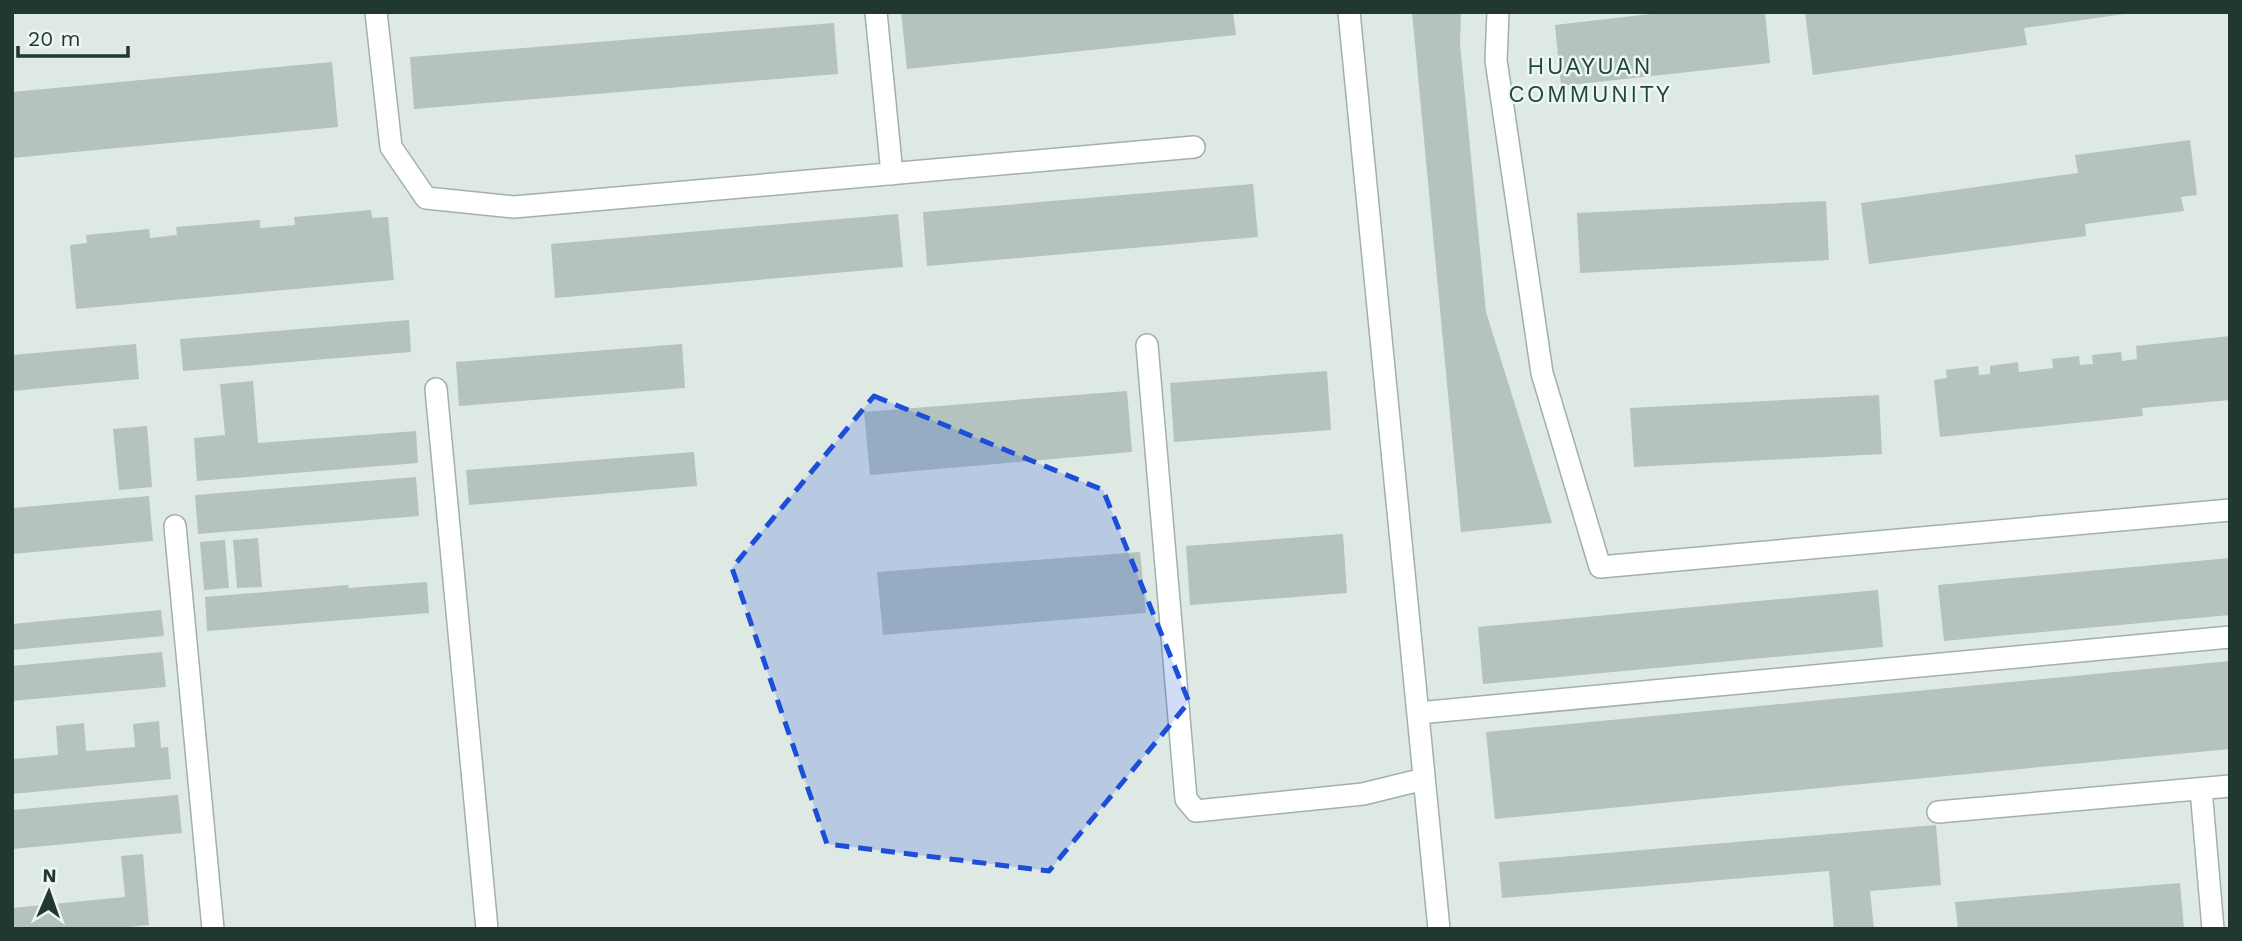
<svg xmlns="http://www.w3.org/2000/svg" width="2242" height="941" viewBox="0 0 2242 941" font-family="'Work Sans',sans-serif">
  <rect width="100%" height="100%" fill="#dee9e4"/>
  <path fill="#b4c3bd" d="M901,12H1233L1236,35L907,69Z
    M1412,12H1461L1460,44L1486,312L1552,523L1461,532Z
    M1667,12H1765L1770,63L1561,86L1555,25Z
    M1810,12H2125V14L2024,28L2027,45L1813,75L1805,13Z
    M834,23L838,74L414,109L410,57Z
    M332,62L338,127L12,158V92Z
    M2190,140L2197,195L2181,197L2184,211L2085,224L2086,236L1869,264L1861,203L2078,173L2075,155Z
    M1253,184L1258,237L927,266L923,212Z
    M1826,201L1829,260L1580,273L1577,213Z
    M371,210L372,218L388,217L394,280L76,309L70,245L87,243L86,235L149,229L150,238L177,235L176,227L260,220V228L295,225L294,217Z
    M898,214L903,267L555,298L551,244Z
    M409,320L411,352L183,371L180,339Z
    M2230,336V400L2142,408L2143,416L1940,437L1934,380L1947,378L1946,370L1978,366L1979,375L1990,374V366L2018,362L2019,372L2053,368L2052,359L2079,356L2080,365L2093,364L2092,355L2121,352L2122,361L2137,359L2136,346Z
    M136,344L139,379L12,391V355Z
    M682,344L685,388L459,406L456,362Z
    M1327,371L1331,430L1174,442L1170,383Z
    M253,381L258,443L416,431L418,463L197,481L194,438L225,435L220,384Z
    M1127,391L1132,452L870,475L864,412Z
    M1879,395L1882,454L1634,467L1630,408Z
    M147,426L152,487L119,490L113,429Z
    M694,452L697,486L469,505L466,470Z
    M416,477L419,516L198,534L195,495Z
    M149,496L153,541L12,554V508Z
    M1343,534L1347,593L1190,605L1186,546Z
    M258,538L262,587L237,588L233,540Z
    M225,540L229,588L204,590L200,542Z
    M1140,552L1146,613L883,635L877,572Z
    M2230,558V615L1944,641L1938,585Z
    M427,582L429,613L207,631L205,597L349,585L348,588Z
    M1878,590L1883,647L1483,684L1478,627Z
    M161,610L164,636L12,650V624Z
    M162,652L166,687L12,701V666Z
    M2230,661V749L1495,819L1486,732Z
    M159,721L161,748L168,747L171,779L12,794V759L58,755L56,726L84,723L86,751L135,747L133,724Z
    M178,795L182,833L12,849V810Z
    M1936,825L1941,885L1870,891L1874,929H1834L1829,871L1502,898L1499,862Z
    M143,854L149,925L106,929H12V908L125,897L121,856Z
    M2180,883L2184,929H1958L1955,902Z"/>
  <g fill="none" stroke-linecap="round" stroke-linejoin="round">
    <defs>
      <path id="minor" d="M376,12L391,147L426,198L514,207L1194,147
        M876,12L892,174
        M1349,12L1439,929
        M1498,12L1496,60L1542,373L1600,567L2230,510
        M1147,345L1186,799L1196,811L1363,794L1424,779
        M436,389L487,929
        M175,526L213,929
        M1418,713L2230,637
        M2201,789L2213,929
        M1938,812L2230,786"/>
    </defs>
    <use href="#minor" stroke="#a2b0ab" stroke-width="24"/>
    <use href="#minor" stroke="#fff" stroke-width="21"/>
  </g>
  <path fill="#1d4ed8" fill-opacity="0.2" stroke="#1d4ed8" stroke-width="5" stroke-dasharray="14 9" stroke-linejoin="round" d="M874,396L1103,490L1189,702L1049,871L827,844L732,568Z"/>
  <g text-anchor="middle" stroke-width="5" stroke-linejoin="round" paint-order="stroke">
    <g font-size="24" letter-spacing="2" fill="#1f473d" stroke="#eef6f2">
      <text x="1590" y="74">HUAYUAN<tspan x="1590" dy="28">COMMUNITY</tspan></text>
    </g>
  </g>
  <rect width="2242" height="941" fill="none" stroke="#213731" stroke-width="28"/>
  <g transform="translate(49 892) rotate(2)" stroke="#eef6f2" stroke-width="5" paint-order="stroke">
  <path d="M0-5L12 26L0 18L-12 26Z" fill="#213731"/>
  <text y="-10" font-size="19" font-weight="bold" text-anchor="middle" fill="#213731">N</text>
  </g>
  <path d="M18 46v10h110v-10" fill="none" stroke="#213731" stroke-width="3.5"/>
  <text x="28" y="46" font-size="21" fill="#213731" stroke="#eef6f2" stroke-width="5" paint-order="stroke">20 m</text>
</svg>
